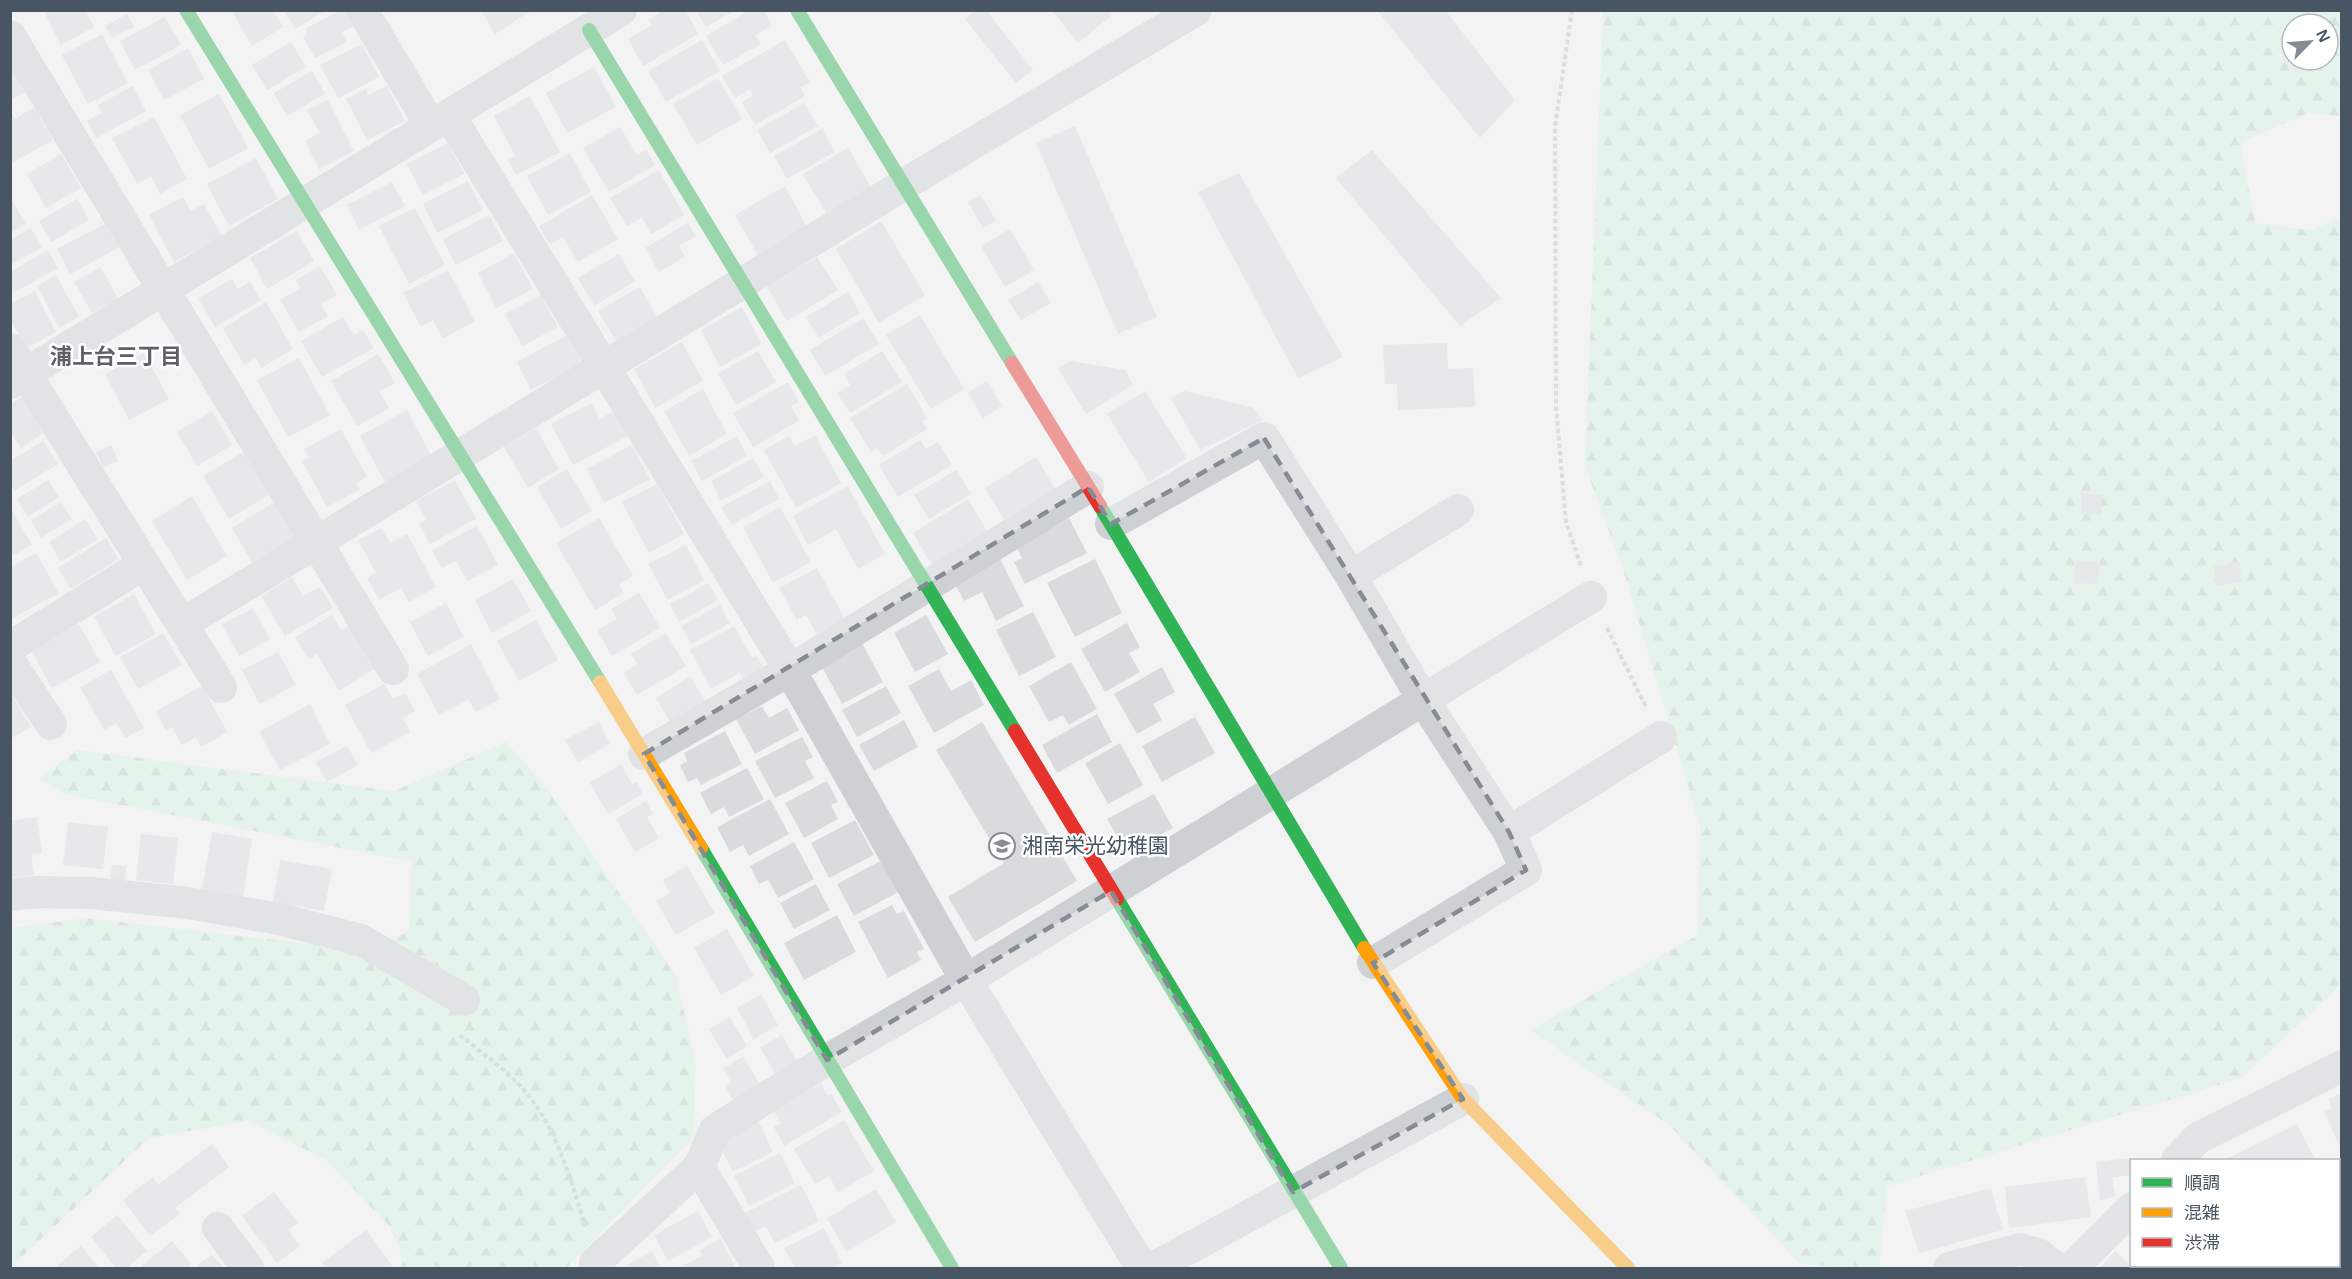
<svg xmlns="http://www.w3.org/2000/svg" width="2352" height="1279" viewBox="0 0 2352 1279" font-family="Arial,'Noto Sans JP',sans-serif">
  <defs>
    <pattern id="forest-firs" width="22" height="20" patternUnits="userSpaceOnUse" patternTransform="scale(1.5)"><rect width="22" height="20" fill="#d6f4e2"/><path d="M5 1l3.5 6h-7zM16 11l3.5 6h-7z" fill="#b9d3c4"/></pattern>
  </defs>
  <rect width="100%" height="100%" fill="#f3f3f3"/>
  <path fill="url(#forest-firs)" fill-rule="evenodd" d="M1603,11H2341V116L2308,113L2240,143L2255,223L2311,230L2341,217V985L2241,1078L1887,1186L1879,1268H1846L1800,1264L1669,1125L1530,1030L1698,935L1700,827L1624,572L1585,466ZM2292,24H2328V60H2292Z
    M506,742L547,788L676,976L696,1064L693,1138L566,1268H401L402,1257L390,1227L326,1160L248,1121L149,1138L11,1267V928L86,918L371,951L409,931L412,862L65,794L39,779L77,750L394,791Z"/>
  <path fill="#dadbdd" d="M43,10H85L94,27L61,45Z
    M231,10H273L283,27L252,46Z
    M284,10H326L295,29Z
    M341,10H346L354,26L342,32L347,42L315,58L303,37L307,34L305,29Z
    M481,10H532L495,34Z
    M664,10H685L698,34L643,66L628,39L652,25L648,20Z
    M696,10H735L706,27Z
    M750,10H764L772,26L755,35L761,44L723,65L706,36Z
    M976,10H986L1033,70L1016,83L965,19Z
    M1052,10H1109L1112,15L1078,43Z
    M1377,10H1445L1515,100L1480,138Z
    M127,14L134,27L112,38L105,26Z
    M165,17L181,45L135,70L120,41Z
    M102,34L128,83L88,104L62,55Z
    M702,40L720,71L666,102L648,71Z
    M785,40L810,82L800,87L805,96L755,125L742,102L753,95L750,89L735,98L722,76Z
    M291,42L306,67L267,90L252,65Z
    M362,44L379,77L338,98L320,65Z
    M188,48L204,79L164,100L148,70Z
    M10,62L28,90L10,101Z
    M594,67L616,107L567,133L546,93Z
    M312,71L325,94L287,116L274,93Z
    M718,78L742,119L697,145L673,104Z
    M133,86L146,111L96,138L87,121L102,113L98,105Z
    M387,86L405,121L367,140L346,99L366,89L368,95Z
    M219,94L248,148L209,169L180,115Z
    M530,96L560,152L516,175L508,160L515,156L494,116Z
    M328,100L354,151L319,169L305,141L320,133L307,110Z
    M804,103L818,126L770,153L757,130Z
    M34,107L53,140L10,164V111L15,119Z
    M154,117L187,179L160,194L151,176L137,184L112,138Z
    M1075,126L1157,317L1118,334L1036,143Z
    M620,127L637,155L646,150L655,165L609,192L583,148Z
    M822,129L835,152L787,179L774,156Z
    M448,143L464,174L423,195L407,164Z
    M848,148L871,187L826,213L803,174Z
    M1372,150L1501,298L1460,326L1336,178Z
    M570,153L591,192L548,215L527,176Z
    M61,154L81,188L46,208L27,174Z
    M256,158L278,199L229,226L207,184Z
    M659,170L684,215L651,234L642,217L627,226L610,198Z
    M1239,173L1343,357L1298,378L1198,192Z
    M468,181L483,210L437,233L423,204Z
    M392,182L405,206L359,230L347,205Z
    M785,186L808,229L759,257L735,215Z
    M592,195L618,239L578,262L563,237L550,245L539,226Z
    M981,195L996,221L983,228L968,202Z
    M10,197L26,224L10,233Z
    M183,197L190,211L204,204L222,236L174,262L149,215Z
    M77,199L89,220L51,242L39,221Z
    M415,208L445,265L409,284L379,226Z
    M489,215L503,241L456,265L443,239Z
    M881,221L925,295L879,323L836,249Z
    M107,223L120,247L70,274L57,249Z
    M688,223L696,236L679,246L685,257L659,272L645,248Z
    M31,228L42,247L10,265V240Z
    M1010,229L1034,270L1005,287L981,246Z
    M297,231L314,261L267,289L250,258Z
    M48,250L58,268L10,295V272Z
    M514,253L533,289L496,308L478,273Z
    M619,254L635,281L594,306L578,278Z
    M817,257L838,290L787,321L767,287Z
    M320,266L337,295L321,304L328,316L299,332L280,300L300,288L296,280Z
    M101,267L118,299L92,313L74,282Z
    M448,270L475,321L443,339L433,320L421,327L403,293Z
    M56,275L79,317L59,328L37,286Z
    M232,279L238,289L250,281L261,300L215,327L198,298Z
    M1038,282L1051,303L1021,320L1008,300Z
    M640,287L659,321L618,344L598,311Z
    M35,291L56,332L26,348L10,319V304Z
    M848,292L860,313L818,338L806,317Z
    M541,295L558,327L522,346L505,314Z
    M266,302L293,349L261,368L256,358L244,365L223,328Z
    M742,307L762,344L720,367L701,330Z
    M920,315L964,389L931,409L886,335Z
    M343,317L354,335L363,330L374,348L322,377L301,341Z
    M863,318L879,344L825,376L810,350Z
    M567,335L582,364L531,390L517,362Z
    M682,342L703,381L655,408L634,369Z
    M1447,343L1448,369L1473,368L1475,407L1398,410L1397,384H1385L1383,345Z
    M758,351L776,382L736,405L718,373Z
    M882,351L902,382L850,413L837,393L850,385L844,374Z
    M144,353L169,399L129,420L105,374Z
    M378,354L395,383L379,391L389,408L357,426L331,381Z
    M299,358L330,415L288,437L257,380Z
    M1070,361L1125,370L1133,385L1086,414L1058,368Z
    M987,381L1002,406L983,418L968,393Z
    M788,382L799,402L791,406L799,421L753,447L733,413Z
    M907,384L927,418L922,421L927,429L883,456L877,448L871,452L850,418Z
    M703,389L727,434L689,456L664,411Z
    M1145,391L1187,458L1149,482L1107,414Z
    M1185,391L1254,408L1263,420L1200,450L1171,398Z
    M25,395L47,431L21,448L10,431V404Z
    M591,403L600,419L614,411L628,436L573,465L551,424Z
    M407,410L432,457L385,482L360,436Z
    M212,411L232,445L197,466L177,432Z
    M536,428L559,469L528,488L504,447Z
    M341,429L367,477L356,483L360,490L327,507L302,461L309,458L304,449Z
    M815,435L841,483L796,508L764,450L789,436L795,446Z
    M737,436L747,456L702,481L691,461Z
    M920,440L926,449L938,442L952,465L898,497L879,465Z
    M43,441L58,464L15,490L10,483V461Z
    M111,445L118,461L103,467L96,452Z
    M632,445L650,479L604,503L587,469Z
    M243,452L269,495L229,519L203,476Z
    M1036,457L1055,489L1004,519L985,488Z
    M753,458L764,477L721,501L711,481Z
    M567,469L592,511L561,529L537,487Z
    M956,470L971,494L929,519L914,495Z
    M48,480L59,497L28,517L17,499Z
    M455,480L476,519L430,544L419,524L426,520L416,501Z
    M770,481L779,499L732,525L721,507Z
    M657,484L684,534L649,553L622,502Z
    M848,486L885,554L858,569L836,529L808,545L793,516Z
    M2081,493L2102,495L2101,515L2081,513Z
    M192,496L227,556L187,580L152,521Z
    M968,499L988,533L933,567L913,533Z
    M61,502L72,519L41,538L31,520Z
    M274,502L296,538L253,564L232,528Z
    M10,507L32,545L10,557Z
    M780,507L811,562L773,583L743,527Z
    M599,518L633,576L619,585L624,593L595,610L556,543Z
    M1069,518L1087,553L1025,584L1014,562L1022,558L1016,545Z
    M85,519L98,539L61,562L49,542Z
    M477,526L498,565L467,581L456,561L442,568L432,550Z
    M381,528L390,543L407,534L436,587L409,602L401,588L379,600L367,578L376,573L358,540Z
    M106,538L119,559L71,589L58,568Z
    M686,545L704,580L668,600L648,564Z
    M36,553L59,593L11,619L10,567Z
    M1000,559L1024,606L996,621L982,592L964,601L954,582Z
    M1095,559L1122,613L1075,637L1047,583Z
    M2076,561L2100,562L2098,584L2074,583Z
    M2239,562L2242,582L2215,586L2214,566Z
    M817,568L845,619L817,634L806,615L797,620L779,588Z
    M292,577L303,596L320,587L333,608L285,636L261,596Z
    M513,579L531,611L492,633L475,600Z
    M708,583L718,600L679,622L670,604Z
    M639,593L660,628L612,656L597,630L617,619L611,609Z
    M134,594L156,634L116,656L94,617Z
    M446,603L464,637L428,656L410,622Z
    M720,605L730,623L691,644L681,626Z
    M253,608L270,639L239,656L222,624Z
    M1033,612L1056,657L1019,676L996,630Z
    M332,615L341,630L350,625L376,668L339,691L317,654L309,659L295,637Z
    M926,615L948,654L915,672L894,633Z
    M536,620L558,660L519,681L497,641Z
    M1127,623L1140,647L1129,653L1140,672L1105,692L1081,649Z
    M79,624L100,662L52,688L31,650Z
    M734,626L752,658L757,656L766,672L745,683L740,673L711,689L690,650Z
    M163,633L182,665L138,689L120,657Z
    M666,633L686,666L637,695L624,673L638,664L631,654Z
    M862,643L883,682L842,704L821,665Z
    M471,644L500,699L476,712L469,699L439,715L417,674Z
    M278,652L296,685L260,704L242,670Z
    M1071,662L1097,709L1069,725L1063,715L1049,722L1029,686Z
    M1162,667L1175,692L1153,704L1162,720L1137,734L1114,694Z
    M939,669L951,691L971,680L984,705L934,733L908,686Z
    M111,670L144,728L125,738L117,723L104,730L80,687Z
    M690,676L707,704L672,725L656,698Z
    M384,684L393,699L405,693L415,711L403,718L410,732L371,753L345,705Z
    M202,686L227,732L201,747L196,737L182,745L172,727L166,731L156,711Z
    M886,686L901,713L857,737L842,710Z
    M10,692L31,727L10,739Z
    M310,704L330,744L280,770L259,732Z
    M762,706L769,718L787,708L799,730L755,754L736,719Z
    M1097,714L1112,742L1057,773L1042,745Z
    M1195,717L1215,753L1162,782L1142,746Z
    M904,720L918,747L874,771L859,745Z
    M599,722L610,744L578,762L565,740Z
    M982,722L1077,881L975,942L948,897L1004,863L936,750Z
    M725,731L742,764L701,785L697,778L688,782L680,765L687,761L684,753Z
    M802,737L813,757L805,761L814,778L775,798L755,761Z
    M1120,743L1143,785L1108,804L1085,763Z
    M347,746L358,765L327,782L316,762Z
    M621,764L632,784L637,782L643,794L608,814L590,783Z
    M747,768L764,799L729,817L724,807L711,814L700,793Z
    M827,781L838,802L831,805L838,819L804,838L785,803Z
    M1154,794L1173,828L1127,854L1107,819Z
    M770,799L789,834L749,856L743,845L730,852L717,827Z
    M646,801L653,814L647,817L659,838L635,852L616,819Z
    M37,817L42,853L31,854L34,875L10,878V821Z
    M855,820L874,855L829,878L811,843Z
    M68,822L108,827L103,869L63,865Z
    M212,832L252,839L243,897L202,889Z
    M141,834L178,838L173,884L136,880Z
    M794,842L814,879L778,898L768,880L759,884L750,866Z
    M884,859L900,891L854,916L837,884Z
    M280,860L332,869L324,911L273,902Z
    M112,865L126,866L125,883L110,882Z
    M687,866L715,913L676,935L656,901L670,893L663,880Z
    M816,884L830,910L794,929L780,903Z
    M892,905L897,914L904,911L924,949L917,952L921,960L888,978L858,922Z
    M837,915L856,952L804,980L784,943Z
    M727,929L754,976L721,995L694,948Z
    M761,994L778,1025L754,1039L737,1008Z
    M730,1017L747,1046L727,1059L709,1029Z
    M782,1035L797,1061L775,1074L760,1047Z
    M743,1056L760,1084L733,1100L725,1086L731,1082L723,1069Z
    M821,1084L828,1096L831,1094L842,1112L784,1146L774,1127L781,1123L774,1110Z
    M2342,1093V1146L2340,1147L2324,1111L2332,1108L2328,1099Z
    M758,1120L773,1152L733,1172L717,1141Z
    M844,1120L874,1171L838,1192L829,1176L815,1184L794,1149Z
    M2297,1124L2315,1160H2226V1159Z
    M212,1144L229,1167L175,1208L180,1214L150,1236L123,1200L153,1177L158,1185Z
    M780,1153L795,1183L749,1206L734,1176Z
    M2130,1158L2132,1175L2112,1177L2115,1196L2100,1201L2096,1162Z
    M2085,1177L2091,1217L2009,1228L2005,1187Z
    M801,1185L819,1221L775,1243L766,1226L754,1232L745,1213Z
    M1991,1188L2003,1230L1919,1253L1905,1211Z
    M876,1189L896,1222L846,1252L827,1218Z
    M274,1192L298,1223L288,1230L300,1246L277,1263L242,1216Z
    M698,1211L712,1237L668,1261L654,1235Z
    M117,1215L147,1251L126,1268H116L91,1237Z
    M824,1228L842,1263L830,1268H795L784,1248Z
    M366,1230L394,1268H326L322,1263Z
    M720,1239L736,1268H678L703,1255L700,1250Z
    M172,1241L191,1264L186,1268H139Z
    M81,1246L99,1268H54Z
    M652,1251L661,1268H621Z
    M2115,1251L2133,1268H2100Z
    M212,1254L224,1268H194Z
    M2150,1266H2207L2205,1268H2153Z
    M2233,1266H2270L2272,1268H2235Z
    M2293,1266H2338L2332,1268H2288Z"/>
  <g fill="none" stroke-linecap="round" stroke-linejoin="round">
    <path stroke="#bbc8c4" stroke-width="4" stroke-dasharray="4.5 3" stroke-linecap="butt" d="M1572,10L1555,127L1556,406L1566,522L1581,566
      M1607,628L1646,707
      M460,1035C485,1056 516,1076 535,1104C560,1141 573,1184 585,1227"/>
    <path stroke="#ced1d4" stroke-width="32" d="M362,10L431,126
      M10,36L393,669
      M450,116L790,670L966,980L1142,1268
      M10,349L221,687
      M10,383L621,10
      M1111,524L1264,438L1351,576L1423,700L1509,832L1526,870L1373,963
      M1351,576L1458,510
      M182,624L905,184L1196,10
      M10,647L144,564
      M10,662L51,724
      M644,754L790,670L1088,487
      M1509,832L1661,737
      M10,895L38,892L91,893L188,903L279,919L361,940L464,1000
      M2177,1160L2198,1138L2342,1066
      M218,1228L248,1268
      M595,1268V1263L699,1167
      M759,1268L699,1167L715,1130L827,1060L966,980L1591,597
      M1153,1268L1463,1099
      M1949,1268L2020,1249L2038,1254L2056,1268
      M2072,1268L2132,1208"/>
    <path stroke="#30b455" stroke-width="14" d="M186,10L600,682
      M797,10L1012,363
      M589,30L1015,731
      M1100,506L1364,948
      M701,848L952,1268
      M1117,899L1341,1268"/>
    <path stroke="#ff9f0a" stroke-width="14" d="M600,682L701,848
      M1364,948L1463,1099L1628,1268"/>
    <path stroke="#e5322d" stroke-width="14" d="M1012,363L1100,506
      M1015,731L1117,899"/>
  </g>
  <path d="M0 0H2352V1279H0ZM1264,438L1509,832L1526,870L1373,963L1463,1099L1293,1192L1111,891L827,1060L644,754L1088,487L1111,524Z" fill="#f3f3f3" fill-opacity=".55" fill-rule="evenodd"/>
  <path fill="none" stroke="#848c95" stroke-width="4.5" stroke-dasharray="12 8" stroke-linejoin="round" d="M1264,438L1509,832L1526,870L1373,963L1463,1099L1293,1192L1111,891L827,1060L644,754L1088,487L1111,524Z"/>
  <defs>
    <symbol id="school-ring" viewBox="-11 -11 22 22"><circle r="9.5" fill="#fff" stroke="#848c95" stroke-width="1.5"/><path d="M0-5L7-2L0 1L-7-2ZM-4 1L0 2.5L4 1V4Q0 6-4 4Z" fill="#848c95"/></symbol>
  </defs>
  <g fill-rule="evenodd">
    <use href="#school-ring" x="987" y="831" width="30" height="30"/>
  </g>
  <g text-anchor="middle" stroke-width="5" stroke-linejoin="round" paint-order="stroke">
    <g font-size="21" fill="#485562" stroke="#fff" text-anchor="start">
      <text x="1022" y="853">湘南栄光幼稚園</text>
    </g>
    <g font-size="22" font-weight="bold" fill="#5e6268" stroke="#fff">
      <text x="116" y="364">浦上台三丁目</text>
    </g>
  </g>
  <rect width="2352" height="1279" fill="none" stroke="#485562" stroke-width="24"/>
  <rect x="2130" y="1159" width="210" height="108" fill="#ffffff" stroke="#b6bbc0" stroke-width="1.5"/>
  <rect x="2142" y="1178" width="30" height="9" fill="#30b455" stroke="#b6bbc0" stroke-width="1.5"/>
  <text x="2184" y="1189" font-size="18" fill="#485562">順調</text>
  <rect x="2142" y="1208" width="30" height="9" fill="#ff9f0a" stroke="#b6bbc0" stroke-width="1.5"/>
  <text x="2184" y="1219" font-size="18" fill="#485562">混雑</text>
  <rect x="2142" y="1238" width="30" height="9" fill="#e5322d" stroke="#b6bbc0" stroke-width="1.5"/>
  <text x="2184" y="1249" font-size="18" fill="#485562">渋滞</text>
  <g transform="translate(2310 42) rotate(65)"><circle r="28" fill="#ffffff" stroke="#b6bbc0" stroke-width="1.5"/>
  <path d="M0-4.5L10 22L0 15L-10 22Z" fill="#848c95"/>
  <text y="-9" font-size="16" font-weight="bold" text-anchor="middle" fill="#485562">N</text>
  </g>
</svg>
